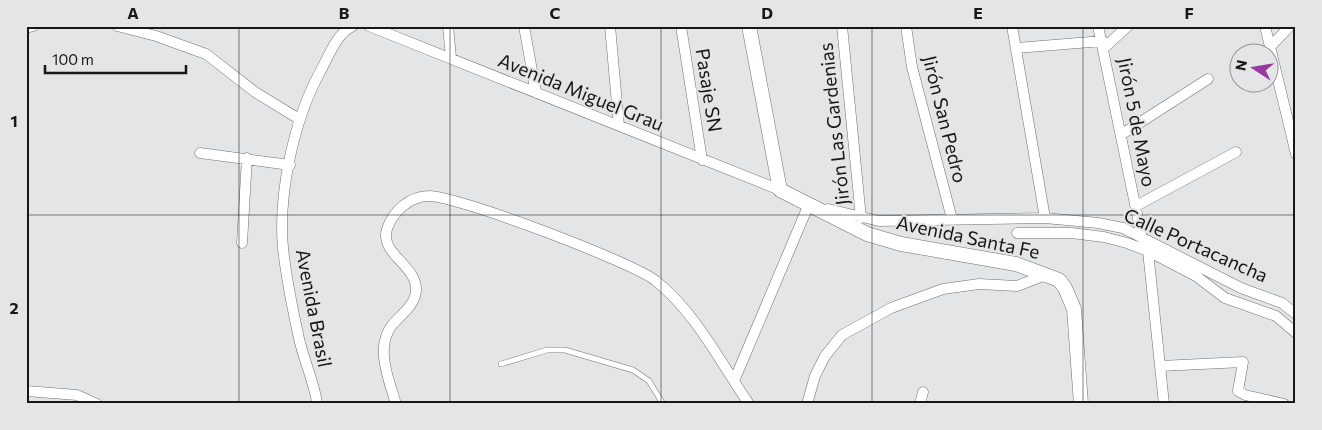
<svg xmlns="http://www.w3.org/2000/svg" width="1322" height="430" viewBox="0 0 1322 430" font-family="Commissioner,sans-serif">
  <rect width="100%" height="100%" fill="#e4e5e6"/>
  <g fill="none" stroke-linecap="round" stroke-linejoin="round">
    <defs>
      <path id="lane" d="M501,364L547,350H565L633,370L649,381L663,404"/>
      <path id="street" d="M117,26L156,36L206,54L255,92L299,119
        M369,26L780,190
        M448,26L451,58
        M524,26L536,93
        M610,26L619,126
        M681,26L702,160
        M842,26L861,218
        M906,26L912,67L952,219
        M1012,26L1045,218
        M1098,26L1142,238L1148,251L1164,404
        M1265,26L1296,154
        M26,28L33,26
        M1270,47L1290,26
        M1016,48L1103,41
        M1104,48L1128,26
        M1122,134L1208,79
        M200,153L290,165
        M1136,206L1236,152
        M828,209L879,221L1045,218L1098,223L1123,228L1241,288L1282,303L1296,314
        M1017,233H1071L1104,237L1127,243L1148,251L1196,276L1225,298L1276,316L1296,333
        M242,243L247,158
        M1160,366L1243,362L1238,391L1245,395L1284,404
        M734,381L809,204L814,205
        M26,391L77,395L97,404
        M317,404C317,391 301,352 298,334C292,306 286,277 283,248C278,193 294,120 320,72C328,58 337,32 353,26
        M396,404C389,380 374,346 393,324C401,315 416,304 416,290C417,265 379,254 387,229C393,211 410,196 429,196C455,195 635,263 656,281C696,313 720,362 749,404
        M807,404L815,376L825,356L842,335L891,308L943,289L979,284L1017,286L1048,274
        M920,404L923,392"/>
      <path id="secondary" d="M749,26L780,190L867,234L901,244L1016,264L1059,280L1065,288L1074,309L1081,404"/>
    </defs>
    <use href="#lane" stroke="#6f7071" stroke-width="6"/>
    <use href="#street" stroke="#6f7071" stroke-width="11"/>
    <use href="#secondary" stroke="#6f7071" stroke-width="15"/>
    <use href="#lane" stroke="#fff" stroke-width="5"/>
    <use href="#street" stroke="#fff" stroke-width="10"/>
    <use href="#secondary" stroke="#fff" stroke-width="14"/>
  </g>
  <path fill="none" stroke="#171718" stroke-width="1" stroke-opacity="0.55" d="M239,26V404M450,26V404M661,26V404M872,26V404M1083,26V404M26,215H1296"/>
  <g text-anchor="middle" stroke-width="4" stroke-linejoin="round" paint-order="stroke">
    <g font-size="19" fill="#171718" stroke="#e4e5e6">
      <text transform="translate(709 90) rotate(81)" y="7">Pasaje SN</text>
      <text transform="translate(581 92) rotate(22)" y="7">Avenida Miguel Grau</text>
      <text transform="translate(945 119) rotate(76)" y="7">Jirón San Pedro</text>
      <text transform="translate(1137 122) rotate(79)" y="7">Jirón 5 de Mayo</text>
      <text transform="translate(834 124) rotate(-96)" y="7">Jirón Las Gardenias</text>
      <text transform="translate(968 237) rotate(12)" y="7">Avenida Santa Fe</text>
      <text transform="translate(1196 245) rotate(24)" y="7">Calle Portacancha</text>
      <text transform="translate(314 308) rotate(79)" y="7">Avenida Brasil</text>
    </g>
  </g>
  <rect width="1322" height="430" fill="none" stroke="#e4e5e6" stroke-width="55"/>
  <g transform="translate(1254 68) rotate(282)"><circle r="24" fill="#e4e5e6" stroke="#929394"/>
  <path d="M0-4L9 19L0 12L-9 19Z" fill="#9938a0"/>
  <text y="-8" font-size="14" font-weight="bold" text-anchor="middle" fill="#171718">N</text>
  </g>
  <path d="M45 65v8h141v-8" fill="none" stroke="#171718" stroke-width="2.5"/>
  <text x="52" y="65" font-size="15" fill="#171718" stroke="#e4e5e6" stroke-width="4" paint-order="stroke">100 m</text>
  <rect x="28" y="28" width="1266" height="374" fill="none" stroke="#171718" stroke-width="2"/>
  <g font-size="16" text-anchor="middle" font-weight="bold" fill="#171718">
    <text x="133" y="19">A</text>
    <text x="344" y="19">B</text>
    <text x="555" y="19">C</text>
    <text x="767" y="19">D</text>
    <text x="978" y="19">E</text>
    <text x="1189" y="19">F</text>
    <text x="14" y="127">1</text>
    <text x="14" y="314">2</text>
  </g>
</svg>
